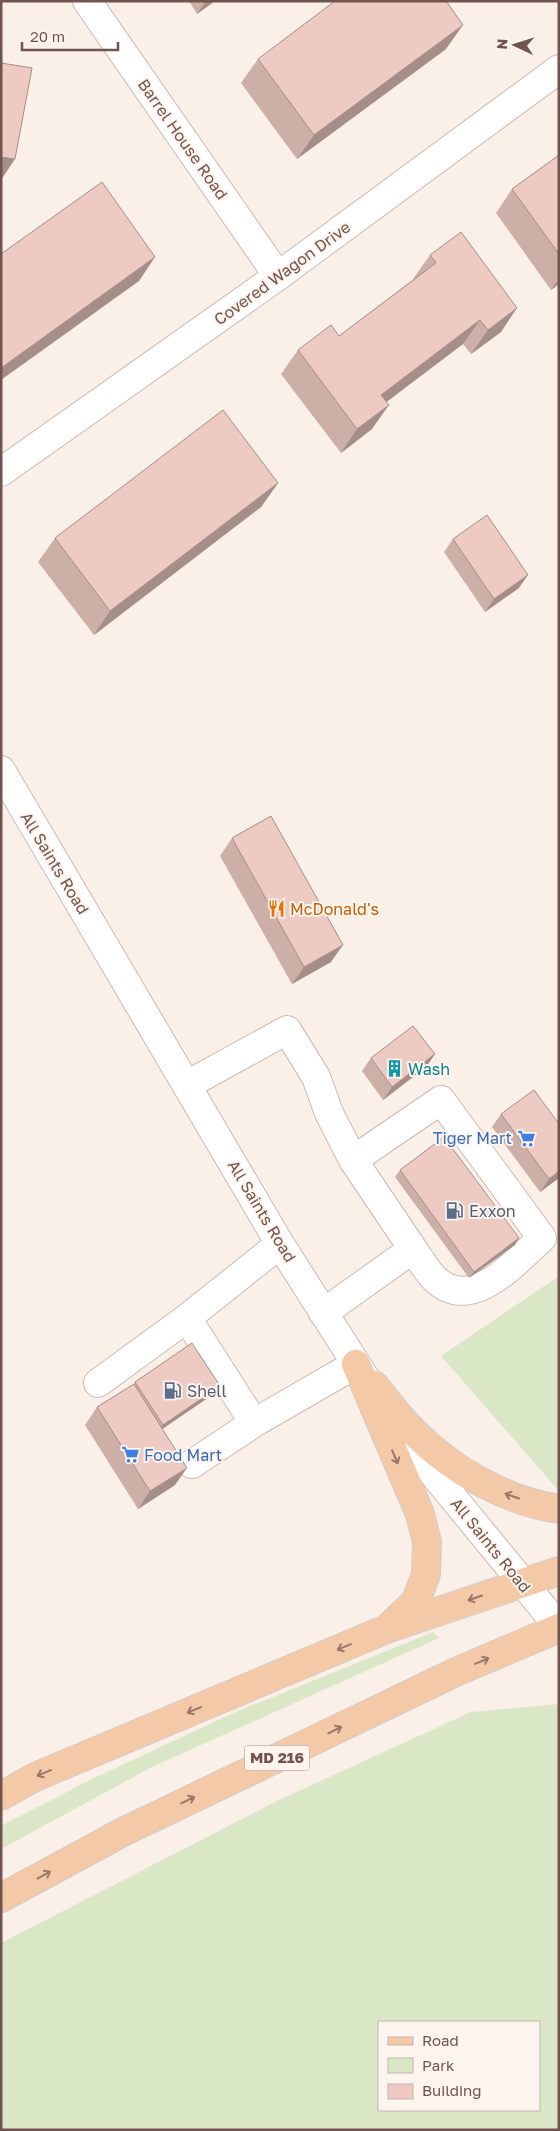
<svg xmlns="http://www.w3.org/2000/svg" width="560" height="2131" viewBox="0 0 560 2131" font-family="'Golos Text',sans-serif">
  <rect width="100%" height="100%" fill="#faf0e8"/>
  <path fill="#dae7c7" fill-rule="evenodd" d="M559,1276V1491L441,1356Z
    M433,1632L439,1638L152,1767L1,1849V1826L92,1779L231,1714Z
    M559,1704V2130H1V1943L277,1801L471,1712ZM379,2022H539V2110H379Z"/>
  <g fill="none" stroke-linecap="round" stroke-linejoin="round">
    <defs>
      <path id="minor" d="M87,1L278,276
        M1,472L278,276L559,69
        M1,770L280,1244L369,1384
        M187,1085L287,1030L316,1077L329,1113L353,1160L413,1249L323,1313
        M353,1160L441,1100L542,1238C516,1261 473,1313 436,1280C427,1272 420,1259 413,1249
        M187,1318L280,1244
        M98,1383L187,1318L254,1423
        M398,1426L436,1477L559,1627
        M192,1464L254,1423L356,1364"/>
      <path id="major" d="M356,1364L420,1514L427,1542L426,1574L416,1601L391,1625
        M374,1385C387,1401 399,1418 414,1432C452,1470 505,1501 559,1509
        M1,1796L35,1777L389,1628L559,1571
        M1,1898L123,1832L458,1671L559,1628"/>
    </defs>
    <use href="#minor" stroke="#cdb9b2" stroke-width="30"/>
    <use href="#major" stroke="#d5ccca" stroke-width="30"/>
    <use href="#minor" stroke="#fff" stroke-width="28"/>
    <use href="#major" stroke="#f3c9a7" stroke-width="28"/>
  </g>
  <path fill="#ccafa7" d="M189,1H215L197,14Z
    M446,49L297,159L241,83L258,59Z
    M559,155V284L551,290L496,213L512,189Z
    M430,255L501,332L471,354L463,344L386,402L372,429L341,453L281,374L298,350L339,336L414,279H413Z
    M278,483L261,507L94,635L38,562L55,538Z
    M453,539L519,588L485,612L444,552Z
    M232,838L331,962L292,984L220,856Z
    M435,1054L426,1067L383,1100L362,1071L371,1058Z
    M501,1114L559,1178L540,1192L492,1127Z
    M400,1170L515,1245L469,1278L395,1177Z
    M135,1382L220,1386L215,1393L162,1429L175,1485L138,1509L85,1425L97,1407L133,1385Z"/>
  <path fill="#a68e88" d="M206,1H215L197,14Z
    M463,25L446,49L297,159L314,135Z
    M1,157L15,159L1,180Z
    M155,257L139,281L1,380V368Z
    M559,279V284L551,290Z
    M517,308L501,332L471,354L488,330Z
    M480,320L463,344L364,419L381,395Z
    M389,405L372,429L341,453L357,429Z
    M278,483L261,507L94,635L110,611Z
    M528,575L519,588L485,612L494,599Z
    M343,945L331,962L292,984L304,967Z
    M435,1054L426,1067L383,1100L392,1087Z
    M559,1171V1178L540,1192L549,1179Z
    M519,1238L515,1245L469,1278L474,1272Z
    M220,1386L215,1393L158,1432L163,1425Z
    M187,1468L175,1485L138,1509L150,1491Z"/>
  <path fill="#edcbc2" stroke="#a68e88" d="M335,1H446L463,25L314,135L258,59Z
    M1,63L32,68L15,159L1,157Z
    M559,155V254L512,189Z
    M102,182L155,257L1,368V254Z
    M461,232L517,308L488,330L480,320L381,395L389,405L357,429L298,350L331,325L339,336L436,263L430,255Z
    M223,410L278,483L110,611L55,538Z
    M487,515L528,575L494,599L453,539Z
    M271,816L343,945L304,967L232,838Z
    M413,1026L435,1054L392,1087L371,1058Z
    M534,1090L559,1124V1171L549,1179L501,1114Z
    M444,1137L519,1238L474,1272L400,1170Z
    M192,1343L220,1386L163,1425L135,1382Z
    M134,1384L187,1468L150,1491L97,1407Z"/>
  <defs><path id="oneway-shaft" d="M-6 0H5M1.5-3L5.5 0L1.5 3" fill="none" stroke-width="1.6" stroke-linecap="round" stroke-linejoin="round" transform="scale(1.25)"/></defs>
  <g stroke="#997769">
    <use href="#oneway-shaft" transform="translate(395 1457) rotate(67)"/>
    <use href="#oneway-shaft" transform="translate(512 1496) rotate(-161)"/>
    <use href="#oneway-shaft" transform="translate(475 1598) rotate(161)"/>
    <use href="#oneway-shaft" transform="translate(344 1647) rotate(157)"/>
    <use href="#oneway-shaft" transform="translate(482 1661) rotate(-23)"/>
    <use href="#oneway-shaft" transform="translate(194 1710) rotate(157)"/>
    <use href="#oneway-shaft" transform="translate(335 1730) rotate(-26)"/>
    <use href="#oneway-shaft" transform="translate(44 1773) rotate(157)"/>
    <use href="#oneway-shaft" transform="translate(188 1800) rotate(-26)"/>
    <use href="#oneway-shaft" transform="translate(44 1875) rotate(-29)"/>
  </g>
  <defs>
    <symbol id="restaurant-bare" viewBox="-9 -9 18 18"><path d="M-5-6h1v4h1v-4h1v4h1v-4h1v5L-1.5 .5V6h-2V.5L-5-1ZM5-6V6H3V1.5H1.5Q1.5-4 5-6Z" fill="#e8710a" stroke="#fdf4ee" stroke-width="2.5" paint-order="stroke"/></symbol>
    <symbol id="building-bare" viewBox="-9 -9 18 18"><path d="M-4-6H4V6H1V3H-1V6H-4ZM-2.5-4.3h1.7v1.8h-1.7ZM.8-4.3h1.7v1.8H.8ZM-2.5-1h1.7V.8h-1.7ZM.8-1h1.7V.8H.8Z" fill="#0f9aa8" stroke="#fdf4ee" stroke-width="2.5" paint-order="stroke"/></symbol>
    <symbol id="supermarket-bare" viewBox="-9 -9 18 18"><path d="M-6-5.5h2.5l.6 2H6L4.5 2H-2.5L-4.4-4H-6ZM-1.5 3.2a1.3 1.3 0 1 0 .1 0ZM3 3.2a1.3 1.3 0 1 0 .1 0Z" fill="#3f7fe0" stroke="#fdf4ee" stroke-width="2.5" paint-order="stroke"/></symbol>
    <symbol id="fuel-bare" viewBox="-9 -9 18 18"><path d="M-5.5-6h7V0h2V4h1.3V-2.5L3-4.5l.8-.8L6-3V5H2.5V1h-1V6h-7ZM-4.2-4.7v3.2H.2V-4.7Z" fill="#5c6f8a" stroke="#fdf4ee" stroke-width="2.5" paint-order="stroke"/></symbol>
  </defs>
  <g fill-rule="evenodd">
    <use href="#restaurant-bare" x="264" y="896" width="25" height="25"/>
    <use href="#building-bare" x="382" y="1056" width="25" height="25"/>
    <use href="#supermarket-bare" x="514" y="1126" width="25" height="25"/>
    <use href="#fuel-bare" x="442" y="1198" width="25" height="25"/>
    <use href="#fuel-bare" x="160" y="1378" width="25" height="25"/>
    <use href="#supermarket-bare" x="118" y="1442" width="25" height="25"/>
  </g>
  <g text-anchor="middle" stroke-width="4" stroke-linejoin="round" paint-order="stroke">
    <rect fill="#fdf4ee" stroke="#9c847e" stroke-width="1" x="244.5" y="1745.5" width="65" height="25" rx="4"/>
    <g font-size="15" font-weight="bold" fill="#72544e">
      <text x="277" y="1763">MD 216</text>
    </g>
    <g font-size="16" fill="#72544e" stroke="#fdf4ee">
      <text transform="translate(183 139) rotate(55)" y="6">Barrel House Road</text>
      <text transform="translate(282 273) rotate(-36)" y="6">Covered Wagon Drive</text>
      <text transform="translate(55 863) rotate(59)" y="6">All Saints Road</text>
      <text transform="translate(262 1211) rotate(59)" y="6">All Saints Road</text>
      <text transform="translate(491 1545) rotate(51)" y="6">All Saints Road</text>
    </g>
    <g font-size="16" fill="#c56008" stroke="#fdf4ee" text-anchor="start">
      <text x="290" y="915">McDonald's</text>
    </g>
    <g font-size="16" fill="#0d838f" stroke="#fdf4ee" text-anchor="start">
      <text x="408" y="1075">Wash</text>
    </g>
    <g font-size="16" fill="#366cbe" stroke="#fdf4ee" text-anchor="end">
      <text x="512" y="1144">Tiger Mart</text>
      <text x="144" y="1461" text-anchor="start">Food Mart</text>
    </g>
    <g font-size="16" fill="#4e5e75" stroke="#fdf4ee" text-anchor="start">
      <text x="469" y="1217">Exxon</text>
      <text x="187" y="1397">Shell</text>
    </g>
  </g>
  <rect width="560" height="2131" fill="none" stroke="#72544e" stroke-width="5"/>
  <rect x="378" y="2021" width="162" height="90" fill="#fdf4ee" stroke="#c5b4ae"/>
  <rect x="388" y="2037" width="25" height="8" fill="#f3c9a7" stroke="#c5b4ae"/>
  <text x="422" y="2046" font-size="15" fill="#72544e">Road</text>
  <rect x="388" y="2058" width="25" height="15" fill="#dae7c7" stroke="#c5b4ae"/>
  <text x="422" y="2071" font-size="15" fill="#72544e">Park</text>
  <rect x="388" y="2084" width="25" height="15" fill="#edcbc2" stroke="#c5b4ae"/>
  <text x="422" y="2096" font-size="15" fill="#72544e">Building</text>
  <g transform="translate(515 45) rotate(274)" stroke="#fdf4ee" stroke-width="4" paint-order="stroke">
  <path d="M0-4L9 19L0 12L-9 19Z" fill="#72544e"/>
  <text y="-8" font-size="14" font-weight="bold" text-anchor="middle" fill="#72544e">N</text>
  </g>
  <path d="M22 42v8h96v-8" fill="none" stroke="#72544e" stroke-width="2.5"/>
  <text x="30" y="42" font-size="15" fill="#72544e" stroke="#fdf4ee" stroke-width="4" paint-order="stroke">20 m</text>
</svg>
